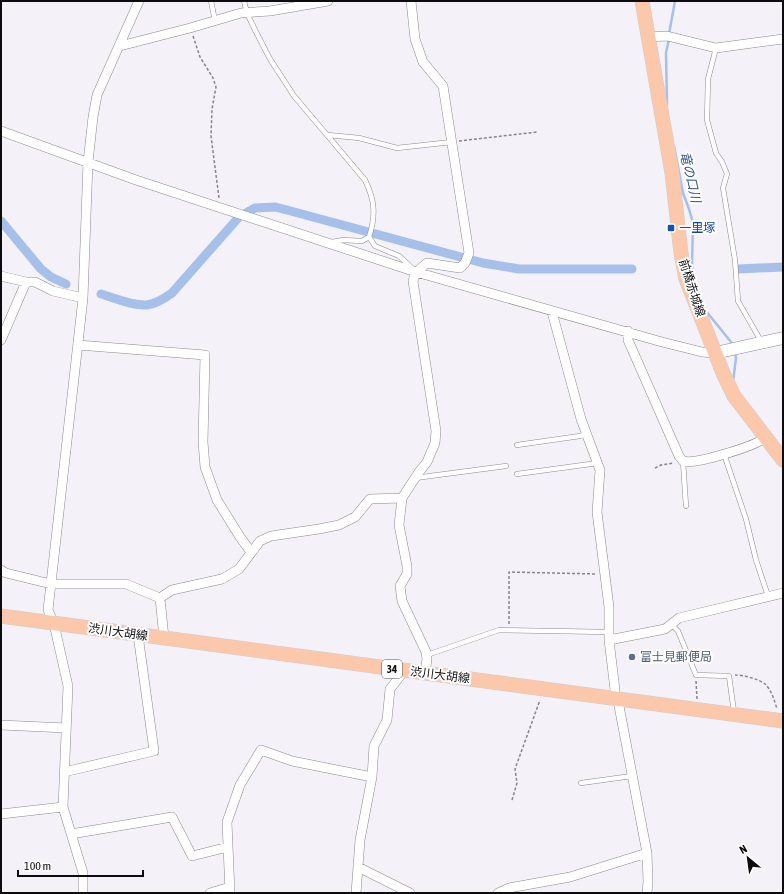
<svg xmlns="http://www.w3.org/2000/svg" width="784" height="894" viewBox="0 0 784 894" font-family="'Asap Condensed','Noto Sans JP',sans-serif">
  <rect width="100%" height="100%" fill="#f4f2f8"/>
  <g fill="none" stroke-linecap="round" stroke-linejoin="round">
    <path stroke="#a6c0ea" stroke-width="2.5" d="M669,34L675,1
      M667,104L666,53L669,39
      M674,146L683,193L689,209L693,223L692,265L693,280
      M706,311L731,342L733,347
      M733,382L736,358L735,353"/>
    <path stroke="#a6c0ea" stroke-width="9" d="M1,221L41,269L51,277L66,284
      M738,269L783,267
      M101,294C115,298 132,306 147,305C156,304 165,298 172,293L239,217L255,208L275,207L287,210L483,263L519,269H632"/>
    <defs>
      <path id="lane" d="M211,1L215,21
        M244,1L247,13L255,30L270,59L294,96L365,180C375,200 376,216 369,237L375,246L399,256L412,268
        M716,48L708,79L707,120L716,153L722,162L727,174L723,188L735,260L738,301L761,341
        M328,135L359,138L397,148L452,142
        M332,242L343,240L362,241L369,237
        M517,445L580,436L586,434
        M724,454L746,519L756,560L768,596
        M683,461L686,506
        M517,474L598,463
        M415,478L506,466
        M671,624L678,631L696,675L729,676L734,712
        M427,655L499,630L608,632
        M581,783L632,776"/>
      <path id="street" d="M411,1L415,39L423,62L443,86L469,253L465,263L460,268L427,263L416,272L413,281L436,431L435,443L427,462L419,472L402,498L399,525L407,566V574L400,586L402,601L426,652L427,659L425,673
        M648,37L667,36L716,48L783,39
        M120,46L190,28L241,13L270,11L328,1
        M1,131L136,180L416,272L662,342L702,352L715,353
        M1,276L26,282H35L53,291L83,298
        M552,312L581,419L600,470L597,512L609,607V640L615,690L614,699
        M628,331V340L679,456L683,461C695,465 756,446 766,437
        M1,340L26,282
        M78,345L205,355L203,442L205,467L217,500L240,537L251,552
        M1,570L6,573L51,584H126L160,598
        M164,638L160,598L172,590L222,579L239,569L260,541L271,536L319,529L339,525L355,517L370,499L402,498
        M609,640L665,629L679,618L783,593
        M619,699V706L647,853L648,882L647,893
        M1,725L66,728
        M64,772L154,751L138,635
        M1,814L63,807
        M71,834L172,817L192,856L228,847
        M358,867L410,893
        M83,893V873L63,807L68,686L54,624L48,610L83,298L88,162L93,117L97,95L139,1
        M210,893L230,887
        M230,893L227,822L240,785L261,750L292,761L372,777
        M356,893L360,840L372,777L374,746L387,720L390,689L404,671
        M498,893L509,888L570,877L647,853"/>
      <path id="secondary" d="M715,353L783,338"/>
      <path id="primary" d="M642,1L672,173L681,253L686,279L723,373L734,396L783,460
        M1,616L783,721"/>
    </defs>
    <use href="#lane" stroke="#8b898f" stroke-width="5.5"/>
    <use href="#street" stroke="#8b898f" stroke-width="10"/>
    <use href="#secondary" stroke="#8b898f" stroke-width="13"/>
    <use href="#primary" stroke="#cececf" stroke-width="15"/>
    <path stroke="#868589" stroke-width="1.5" stroke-dasharray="3 2" stroke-linecap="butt" d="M193,36L200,57L213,78L216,87L212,109L211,136L219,198
      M459,141L537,132
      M655,468L661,465L674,463
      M509,624V572L597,574
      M735,675C743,675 759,679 765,684C771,689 775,702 777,709
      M696,681L697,699
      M512,800L517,783L515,769L540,700"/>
    <use href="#lane" stroke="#fff" stroke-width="4.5"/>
    <use href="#street" stroke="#fff" stroke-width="9"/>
    <use href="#secondary" stroke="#fff" stroke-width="12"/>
    <use href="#primary" stroke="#fcc8ac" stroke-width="14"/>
  </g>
  <rect fill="#1a4fb4" stroke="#fff" stroke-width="1.5" x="667" y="224" width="8" height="8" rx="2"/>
  <circle fill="#5c6f8a" stroke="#fff" stroke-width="1.5" cx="632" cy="657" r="4"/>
  <g text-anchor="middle" stroke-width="4" stroke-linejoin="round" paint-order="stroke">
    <rect fill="#fff" stroke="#555556" stroke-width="1" x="382" y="660" width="20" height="18" rx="3"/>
    <g font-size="11" font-weight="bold" fill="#0c0c0e">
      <text x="392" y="673">34</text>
    </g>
    <g font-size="12" fill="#164399" stroke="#fff" text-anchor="start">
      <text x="679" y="232">一里塚</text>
    </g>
    <g font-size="12" fill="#0c0c0e" stroke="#fff">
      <text transform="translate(692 288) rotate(72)" y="4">前橋赤城線</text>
      <text transform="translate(118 632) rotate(8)" y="4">渋川大胡線</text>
      <text transform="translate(440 675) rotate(7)" y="4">渋川大胡線</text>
    </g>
    <g font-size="12" fill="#4e5e75" stroke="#fff" text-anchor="start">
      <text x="640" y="661">富士見郵便局</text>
    </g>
    <g font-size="13" font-style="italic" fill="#345389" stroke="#fff">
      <text transform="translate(691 177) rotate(77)" y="5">竜の口川</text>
    </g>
  </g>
  <rect width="784" height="894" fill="none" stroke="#0c0c0e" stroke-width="4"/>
  <g transform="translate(748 858) rotate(331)" stroke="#ffffff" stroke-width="3" paint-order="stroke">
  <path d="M0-3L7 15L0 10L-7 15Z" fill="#0c0c0e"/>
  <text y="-6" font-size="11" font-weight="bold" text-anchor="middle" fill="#0c0c0e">N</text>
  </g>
  <path d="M18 870v6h125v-6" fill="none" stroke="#0c0c0e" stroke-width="2"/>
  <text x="24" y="870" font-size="12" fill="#0c0c0e" stroke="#ffffff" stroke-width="3" paint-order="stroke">100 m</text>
</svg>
